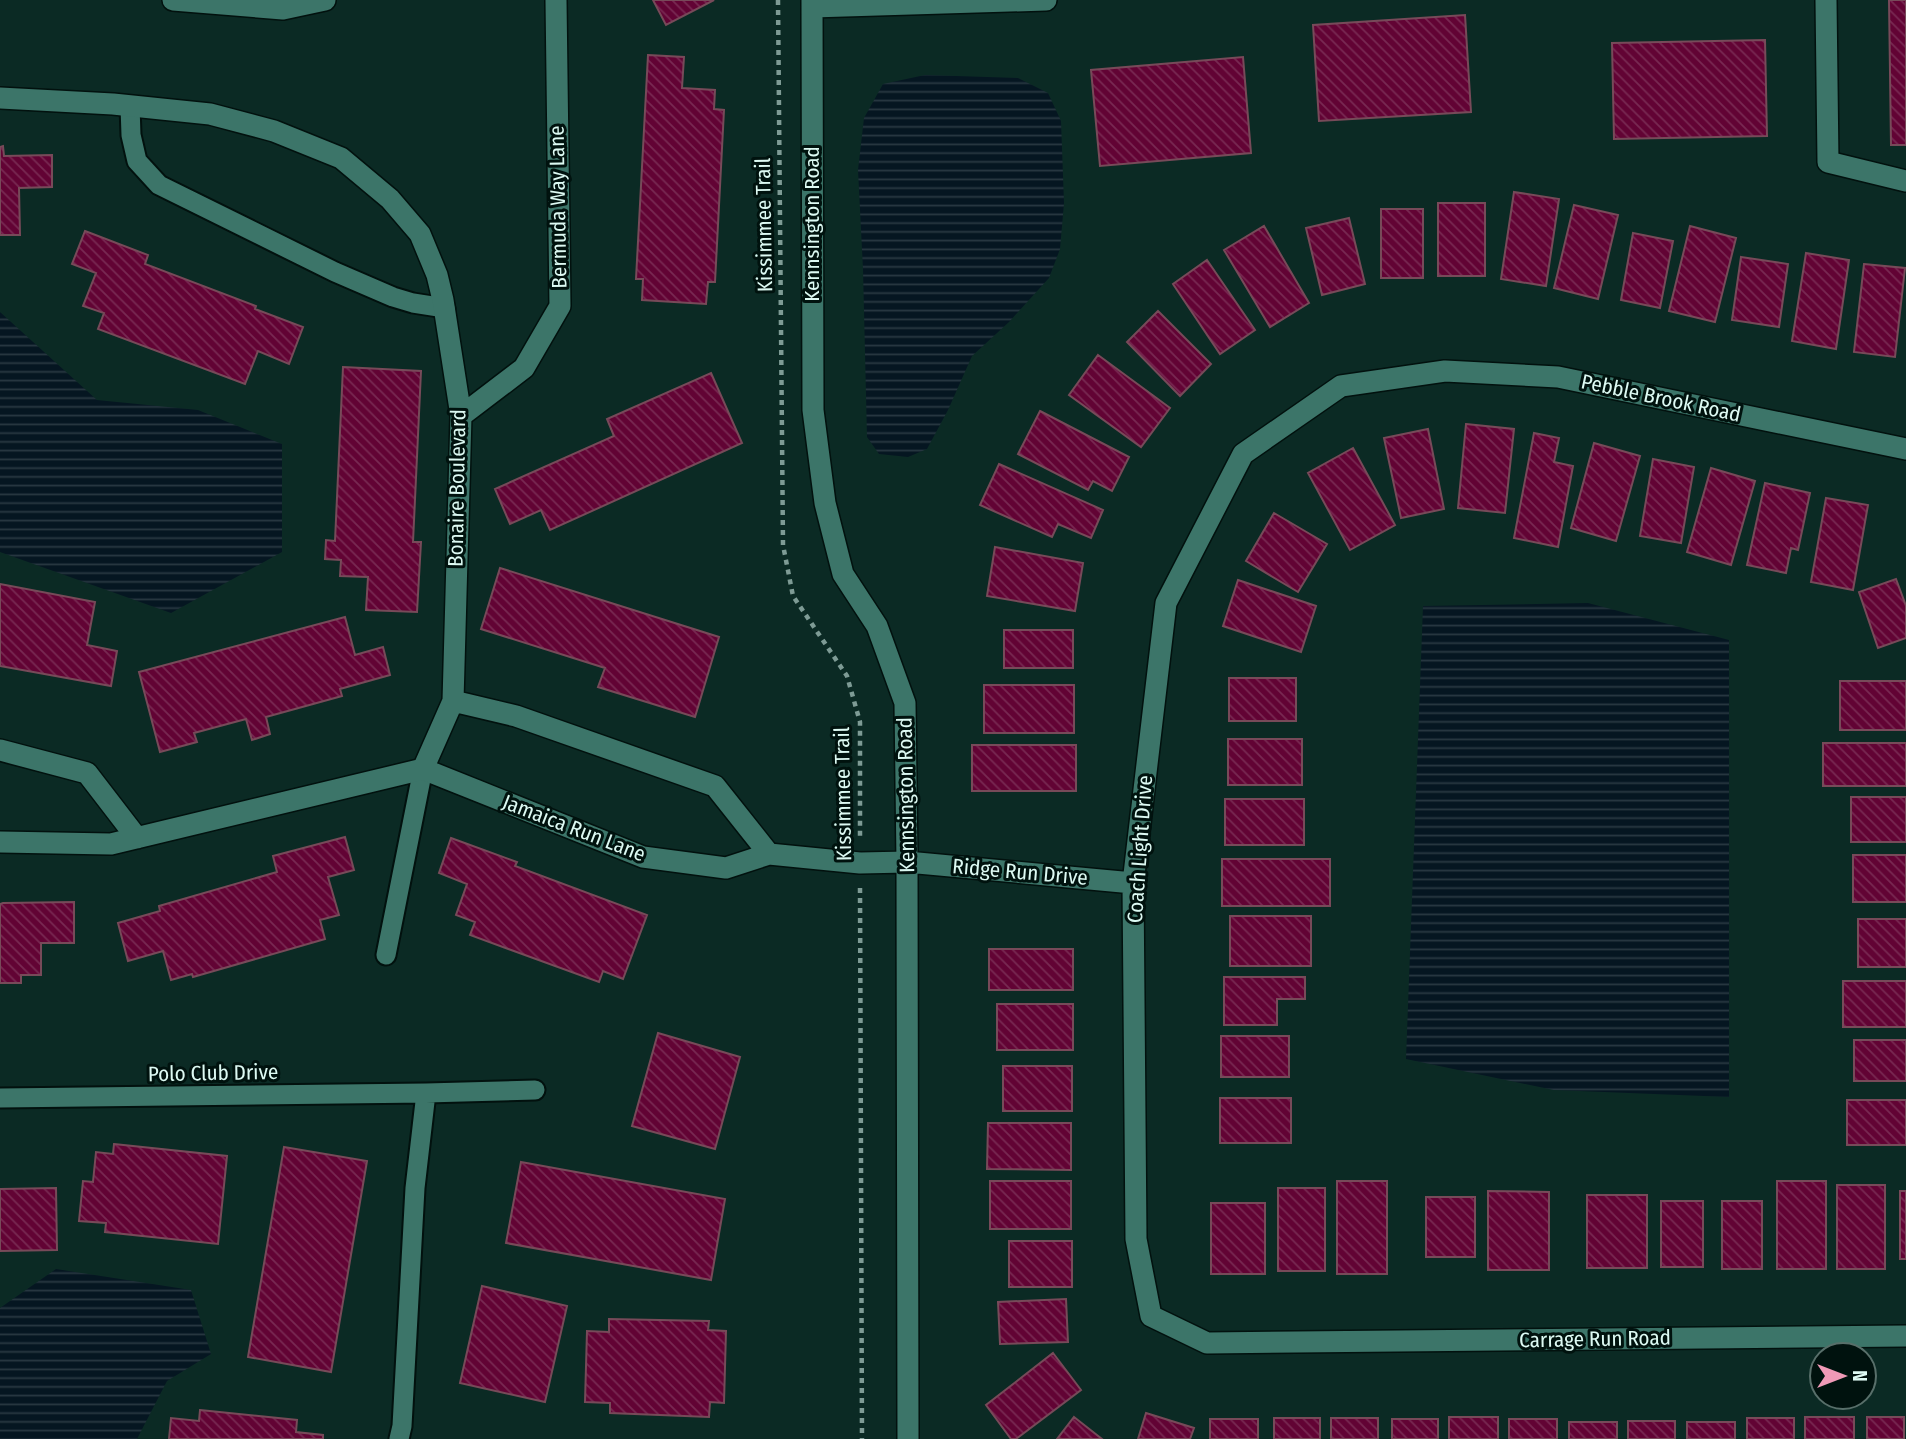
<svg xmlns="http://www.w3.org/2000/svg" width="1906" height="1439" viewBox="0 0 1906 1439" font-family="'Fira Sans Condensed',sans-serif">
  <defs>
    <pattern id="water-rules" width="6" height="5" patternUnits="userSpaceOnUse" patternTransform="scale(1.75)"><rect width="6" height="5" fill="#051621"/><path d="M0 2.5h6" fill="none" stroke="#293942"/></pattern>
    <pattern id="building-back-hatch" width="6" height="6" patternUnits="userSpaceOnUse" patternTransform="scale(1.75)"><rect width="6" height="6" fill="#620334"/><path d="M-1 5l2 2M0 0l6 6M5-1l2 2" fill="none" stroke="#782952"/></pattern>
  </defs>
  <rect width="100%" height="100%" fill="#0b2a24"/>
  <path fill="url(#water-rules)" d="M925,75L1018,78L1048,93L1061,121L1064,203L1060,249L1049,278L1009,322L972,356L948,410L927,449L908,457L879,454L867,437L863,269L858,170L864,118L883,84Z
    M0,312L97,400L198,410L282,444V552L171,613L0,552Z
    M1588,603L1729,640V1097L1554,1090L1406,1059L1423,606Z
    M56,1269L191,1290L211,1354L167,1381L137,1439H0V1308Z"/>
  <path fill="url(#building-back-hatch)" stroke="#774a59" stroke-width="2" d="M653,0H714L666,25Z
    M1889,0H1906V145H1891Z
    M1465,15L1471,112L1319,121L1313,25Z
    M1765,40L1767,136L1614,139L1612,43Z
    M648,55L684,57L682,88L715,90L714,109L724,110L715,282H708L706,304L642,300L643,279H636Z
    M1243,57L1251,153L1100,166L1091,70Z
    M3,146L4,156L52,155V187L19,188L20,235H0V147Z
    M1514,192L1559,199L1546,286L1501,279Z
    M1438,203H1485V276H1438Z
    M1574,205L1618,215L1598,299L1554,288Z
    M1381,209H1423V278H1381Z
    M1349,218L1365,284L1322,295L1306,228Z
    M1264,226L1309,303L1270,327L1224,250Z
    M1690,226L1736,238L1715,322L1669,311Z
    M85,231L148,255L145,264L256,306L255,309L303,327L289,364L258,351L245,384L98,329L104,313L83,306L96,273L72,264Z
    M1633,233L1673,241L1660,308L1621,300Z
    M1806,253L1849,260L1836,349L1792,341Z
    M1741,257L1788,264L1779,327L1732,320Z
    M1207,260L1255,330L1220,354L1173,284Z
    M1864,264L1905,268L1895,357L1854,352Z
    M1158,311L1211,364L1180,396L1127,342Z
    M1098,355L1170,408L1141,447L1069,395Z
    M343,367L421,371L413,542H421L417,612L366,610L368,577L340,576L341,560L325,559L326,540L335,541Z
    M711,373L742,443L550,530L541,510L510,524L495,489L614,436L607,419Z
    M1040,411L1129,457L1112,491L1093,481L1088,490L1018,454Z
    M1466,424L1514,429L1505,513L1458,508Z
    M1428,429L1444,509L1401,518L1384,438Z
    M1534,433L1559,438L1554,462L1573,466L1558,547L1514,538Z
    M1594,443L1640,456L1616,541L1571,528Z
    M1353,448L1395,525L1350,550L1308,473Z
    M1653,459L1694,467L1681,543L1640,536Z
    M999,464L1103,510L1091,538L1058,524L1052,537L980,505Z
    M1711,468L1755,481L1731,565L1687,552Z
    M1765,483L1810,493L1798,550L1791,548L1786,573L1747,565Z
    M1826,498L1868,505L1853,590L1811,582Z
    M1274,513L1327,544L1298,592L1246,561Z
    M995,547L1083,563L1075,611L987,596Z
    M500,568L719,637L695,717L598,687L605,668L481,629Z
    M1896,579L1906,606V638L1878,648L1859,592Z
    M1238,580L1316,606L1301,652L1223,626Z
    M0,584L95,602L87,645L117,651L111,686L0,666Z
    M345,617L355,655L383,647L390,675L340,689L342,696L266,717L270,734L252,740L246,719L194,733L197,742L160,752L139,672Z
    M1004,630H1073V668H1004Z
    M1229,678H1296V721H1229Z
    M1840,681H1906V730H1840Z
    M984,685H1074V733H984Z
    M1228,739H1302V785H1228Z
    M1823,743H1906V786H1823Z
    M972,745H1076V791H972Z
    M1851,797H1906V842H1851Z
    M1225,799H1304V845H1225Z
    M345,837L354,870L328,877L339,915L320,920L325,939L193,977L192,974L171,980L163,951L128,961L118,923L160,911L159,906L277,872L273,856Z
    M451,838L517,862L515,866L647,915L623,979L603,971L599,982L470,935L475,922L456,915L467,884L439,873Z
    M1853,855H1906V902H1853Z
    M1222,859H1330V906H1222Z
    M74,902V943H41V975H21V983H0V904L3,903Z
    M1230,916H1311V966H1230Z
    M1858,919H1906V967H1858Z
    M989,949H1073V990H989Z
    M1224,977H1305V999H1277V1025H1224Z
    M1843,981H1906V1027H1843Z
    M997,1004H1073V1050H997Z
    M658,1033L740,1057L715,1149L632,1126Z
    M1221,1036H1289V1077H1221Z
    M1854,1040H1906V1081H1854Z
    M1003,1066H1072V1111H1003Z
    M1220,1098H1291V1143H1220Z
    M1847,1100H1906V1145H1847Z
    M988,1123H1071V1170L987,1169Z
    M114,1144L227,1156L218,1244L105,1232L106,1223L79,1221L83,1181L93,1182L96,1152L113,1154Z
    M284,1147L367,1161L331,1372L248,1357Z
    M521,1162L725,1199L711,1280L506,1243Z
    M990,1181H1071V1229H990Z
    M1337,1181H1387V1274H1337Z
    M1777,1181H1826V1269H1777Z
    M1837,1185H1885V1269H1837Z
    M56,1188L57,1250L0,1251V1189Z
    M1278,1188H1325V1271H1278Z
    M1488,1191L1549,1192V1270H1488Z
    M1900,1191H1906V1259H1900Z
    M1587,1195H1647V1268H1587Z
    M1426,1197H1475V1257H1426Z
    M1661,1201H1703V1267H1661Z
    M1722,1201H1762V1269H1722Z
    M1211,1203H1265V1274H1211Z
    M1009,1241H1072V1287H1009Z
    M482,1286L567,1306L545,1402L460,1383Z
    M1066,1299L1068,1342L1000,1344L998,1302Z
    M609,1319L709,1321L708,1330L726,1331L724,1403L710,1402L709,1417L610,1413V1403L585,1402L587,1331L609,1332Z
    M1053,1353L1081,1390L1016,1439H1011L986,1405Z
    M200,1410L297,1420L296,1432L323,1435V1439H169L171,1418L199,1421Z
    M1146,1413L1194,1428L1190,1439H1138Z
    M1074,1417L1102,1439H1057Z
    M1449,1417H1498V1439H1449Z
    M1805,1417H1854V1439H1805Z
    M1867,1417H1904V1439H1867Z
    M1274,1418H1320V1439H1274Z
    M1331,1418H1378V1439H1331Z
    M1747,1418H1794V1439H1747Z
    M1210,1419H1258V1439H1210Z
    M1392,1419H1438V1439H1392Z
    M1509,1419H1557V1439H1509Z
    M1628,1421H1675V1439H1628Z
    M1569,1422H1617V1439H1569Z
    M1687,1422H1735V1439H1687Z"/>
  <g fill="none" stroke-linecap="round" stroke-linejoin="round">
    <defs>
      <path id="lane" d="M130,106L131,135L137,161L159,185L335,272L393,297L413,303L445,308
        M386,955L423,769
        M0,1098L426,1093L535,1090
        M399,1439L402,1426L415,1188L426,1093"/>
      <path id="street" d="M173,0L283,9L325,0
        M812,0L813,410L825,503L843,574L877,626L905,703L907,862L908,1439
        M1826,0L1828,162L1906,181
        M812,7L1046,0
        M0,98L113,104L210,114L274,131L341,158L390,199L420,234L437,275L443,300L461,416L453,701L423,769L111,844L0,842
        M461,416L524,368L560,306L556,0
        M1906,449L1558,377L1445,371L1341,386L1243,454L1166,603L1133,883L1136,1239L1151,1316L1207,1343L1906,1336
        M453,701L516,716L715,786L769,854L860,863L907,862L1133,883
        M0,750L87,773L137,838
        M423,769L643,857L726,868L769,854"/>
    </defs>
    <use href="#lane" stroke="#02110e" stroke-width="23"/>
    <use href="#street" stroke="#02110e" stroke-width="24"/>
    <path stroke="#7e9b95" stroke-width="4.5" stroke-dasharray="5 5" stroke-linecap="butt" d="M778,0L783,545L793,596L847,676L860,722V837
      M860,888L862,1439"/>
    <use href="#lane" stroke="#3c7569" stroke-width="19"/>
    <use href="#street" stroke="#3c7569" stroke-width="21"/>
  </g>
  <g text-anchor="middle" stroke-width="6" stroke-linejoin="round" paint-order="stroke">
    <g font-size="21" fill="#ddfaf3" stroke="#00120e">
      <text transform="translate(558 207) rotate(-91)" y="7">Bermuda Way Lane</text>
      <text transform="translate(812 224) rotate(-90)" y="7">Kennsington Road</text>
      <text transform="translate(764 225) rotate(-91)" y="7">Kissimmee Trail</text>
      <text transform="translate(1661 398) rotate(12)" y="7">Pebble Brook Road</text>
      <text transform="translate(457 488) rotate(-89)" y="7">Bonaire Boulevard</text>
      <text transform="translate(843 794) rotate(-91)" y="7">Kissimmee Trail</text>
      <text transform="translate(906 795) rotate(-91)" y="7">Kennsington Road</text>
      <text transform="translate(574 828) rotate(21)" y="7">Jamaica Run Lane</text>
      <text transform="translate(1140 849) rotate(-86)" y="7">Coach Light Drive</text>
      <text transform="translate(1020 872) rotate(5)" y="7">Ridge Run Drive</text>
      <text transform="translate(213 1073) rotate(-1)" y="7">Polo Club Drive</text>
      <text transform="translate(1595 1339) rotate(-1)" y="7">Carrage Run Road</text>
    </g>
  </g>
  <g transform="translate(1843 1376) rotate(90)"><circle r="33" fill="#00120e" stroke="#586f6a" stroke-width="2"/>
  <path d="M0-5L12 26L0 18L-12 26Z" fill="#f09ab7"/>
  <text y="-10" font-size="19" font-weight="bold" text-anchor="middle" fill="#ddfaf3">N</text>
  </g>
</svg>
